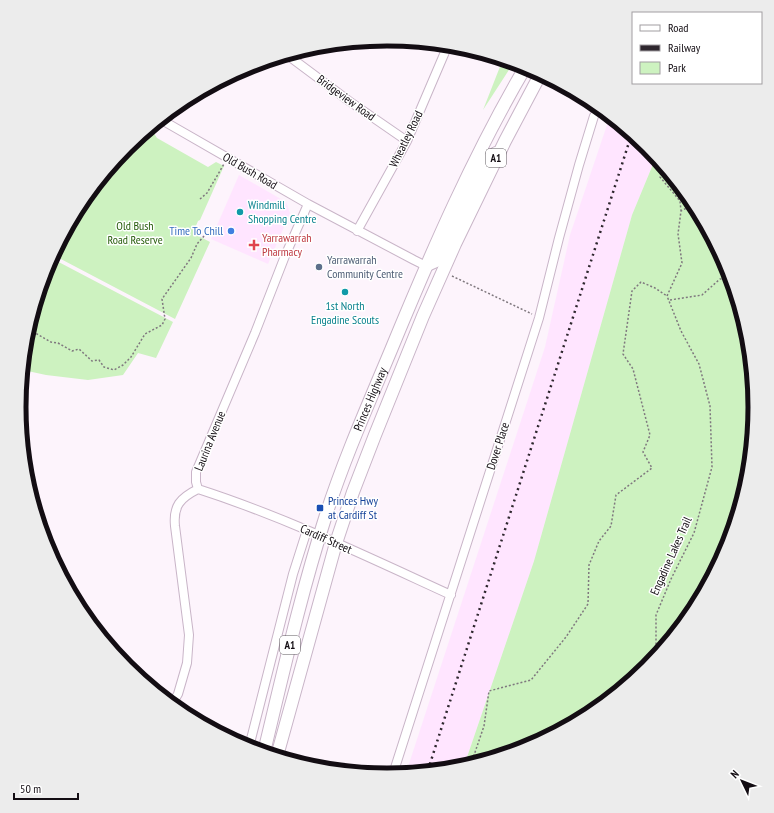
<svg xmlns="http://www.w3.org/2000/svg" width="774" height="813" viewBox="0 0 774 813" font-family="'PT Sans Narrow',sans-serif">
  <rect width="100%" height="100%" fill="#fdf4fc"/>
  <path fill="#ffe5ff" d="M610,116L647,146L656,157L632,215L534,561L464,766L459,767L406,773L545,347L570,235Z
    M239,175L286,202L290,213L268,264L211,239Z
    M95,185L57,257L53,255L81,202Z"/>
  <path fill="#cdf2c0" d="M503,59L514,62L483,110Z
    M150,127L157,138L208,167L216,162L224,166L200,220L198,221L193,233L210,242L175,319L57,257L95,185L127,146Z
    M656,157L693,202L727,266L748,335L755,407L748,479L727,548L693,611L647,667L591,713L528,747L464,766L534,561L632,215Z
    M51,258L173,322L156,358L138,353L123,375L88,380L46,375L23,370L26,334L47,265Z"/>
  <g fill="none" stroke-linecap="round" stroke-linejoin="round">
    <defs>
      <path id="minor" d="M286,54L349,101L407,141
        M160,119L308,204L414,260L426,266
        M357,231L407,141L448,45
        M198,489C285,517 368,557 451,595
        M172,704L178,694L187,663L189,635L175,526C173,506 180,498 198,489L196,482V472L255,333L285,256L308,204
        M249,747L293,574L307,530
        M393,774L539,318L559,238L579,165L594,116"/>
      <g id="highway">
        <path d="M427,265L436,261L440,256L481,168L486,161L496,153"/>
        <path id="s1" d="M264,752C283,673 301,593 326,515C344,459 368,405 391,350C431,253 473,156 526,66"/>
        <path d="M277,756L336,543L353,492L375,435L423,316L455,244L505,141L541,73"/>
      </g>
    </defs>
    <use href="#minor" stroke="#c9b5c8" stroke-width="10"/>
    <use href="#highway" stroke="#c9b5c8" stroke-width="14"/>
    <path stroke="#7f787e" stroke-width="1.5" stroke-dasharray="2 2" stroke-linecap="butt" d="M663,165L660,177L680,201L681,211
      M200,199L207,193L224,164
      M452,276L532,314
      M670,300L702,295L720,279H731
      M26,335L28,332L37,334L51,342L58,343L72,351L79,349L92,361L99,360L104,367L114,370L123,365L131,357L145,334L162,325L165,319L162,299L191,258L197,244L205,235
      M644,669L650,662L656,647V615L671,579L694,533L712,467L710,406L699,364L681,331L667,296L682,263L678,234L681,211L694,204
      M471,764L484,726L489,691L531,680L566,637L588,604L589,565L599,541L611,526L616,495L652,468L643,452L650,435L633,369L623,354L632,291L641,282L655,288L667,296"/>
    <use href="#minor" stroke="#fff" stroke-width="8"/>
    <use href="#highway" stroke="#fff" stroke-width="12"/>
    <path stroke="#2e272e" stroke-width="2.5" stroke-dasharray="2 4" stroke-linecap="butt" d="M428,770L632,133"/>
  </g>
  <g fill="#0f9aa8" stroke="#fff" stroke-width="1.5">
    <circle cx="240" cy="212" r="4"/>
    <circle cx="345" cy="292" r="4"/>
  </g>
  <circle fill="#3f7fe0" stroke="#fff" stroke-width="1.5" cx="231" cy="231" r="4"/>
  <path fill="#e0444e" stroke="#fff" stroke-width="1.5" d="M252 239h4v4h4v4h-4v4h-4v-4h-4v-4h4z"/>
  <circle fill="#5c6f8a" stroke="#fff" stroke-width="1.5" cx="319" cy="267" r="4"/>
  <rect fill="#1a4fb4" stroke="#fff" stroke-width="1.5" x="316" y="504" width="8" height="8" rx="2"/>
  <g text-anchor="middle" stroke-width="3" stroke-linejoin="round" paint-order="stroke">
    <g fill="#fff" stroke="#5a565a" stroke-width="1">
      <rect x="486" y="149" width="20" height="18" rx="3"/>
      <rect x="280" y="636" width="20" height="18" rx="3"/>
    </g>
    <g font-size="11" font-weight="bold" fill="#130d13">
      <text x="496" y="162">A1</text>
      <text x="290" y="649">A1</text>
    </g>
    <g font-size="12" fill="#130d13" stroke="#fff">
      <text transform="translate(346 98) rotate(36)" y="4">Bridgeview Road</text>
      <text transform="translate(406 139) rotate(-64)" y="4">Wheatley Road</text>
      <text transform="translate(250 171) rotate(30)" y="4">Old Bush Road</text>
      <text dy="4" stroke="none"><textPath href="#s1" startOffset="369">Princes Highway</textPath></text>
      <text transform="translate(210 441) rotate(-68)" y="4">Laurina Avenue</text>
      <text transform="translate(498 446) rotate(-72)" y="4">Dover Place</text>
      <text transform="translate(326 539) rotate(24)" y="4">Cardiff Street</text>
      <text transform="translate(671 556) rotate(-66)" y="4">Engadine Lakes Trail</text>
    </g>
    <g font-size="12" fill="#0d838f" stroke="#fff" text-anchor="start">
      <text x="248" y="209">Windmill<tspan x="248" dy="14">Shopping Centre</tspan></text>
      <text x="345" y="310" text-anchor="middle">1st North<tspan x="345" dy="14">Engadine Scouts</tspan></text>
    </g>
    <g font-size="12" fill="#255b09" stroke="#fff">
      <text x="135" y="230">Old Bush<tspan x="135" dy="14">Road Reserve</tspan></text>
    </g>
    <g font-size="12" fill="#366cbe" stroke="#fff" text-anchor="end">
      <text x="223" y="235">Time To Chill</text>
    </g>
    <g font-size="12" fill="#be3a42" stroke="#fff" text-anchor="start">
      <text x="262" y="242">Yarrawarrah<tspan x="262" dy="14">Pharmacy</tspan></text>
    </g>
    <g font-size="12" fill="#4e5e75" stroke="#fff" text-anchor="start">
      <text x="327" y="264">Yarrawarrah<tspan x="327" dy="14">Community Centre</tspan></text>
    </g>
    <g font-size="12" fill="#164399" stroke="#fff" text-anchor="start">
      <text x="328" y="505">Princes Hwy<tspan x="328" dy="14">at Cardiff St</tspan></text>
    </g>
  </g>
  <path d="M0 0H774V813H0ZM26 407a361 361 0 1 1 722 0a361 361 0 1 1-722 0Z" fill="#ececec" fill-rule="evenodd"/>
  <path fill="none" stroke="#130d13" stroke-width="5" d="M26 407a361 361 0 1 1 722 0a361 361 0 1 1-722 0Z"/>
  <rect x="632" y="12" width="130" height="72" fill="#ffffff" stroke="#a19ea1"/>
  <rect x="640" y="25" width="20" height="6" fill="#ffffff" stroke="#a19ea1"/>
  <text x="668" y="32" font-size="12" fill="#130d13">Road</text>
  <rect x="640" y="45" width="20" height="6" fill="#2e272e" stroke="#a19ea1"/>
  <text x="668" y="52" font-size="12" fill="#130d13">Railway</text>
  <rect x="640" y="62" width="20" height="12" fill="#cdf2c0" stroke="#a19ea1"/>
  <text x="668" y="72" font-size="12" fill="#130d13">Park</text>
  <g transform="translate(742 781) rotate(313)" stroke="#ffffff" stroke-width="3" paint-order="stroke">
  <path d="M0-3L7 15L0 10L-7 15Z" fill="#130d13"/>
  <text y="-6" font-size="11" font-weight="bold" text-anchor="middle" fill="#130d13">N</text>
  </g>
  <path d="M14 793v6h64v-6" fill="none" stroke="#130d13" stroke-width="2"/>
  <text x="20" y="793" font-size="12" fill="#130d13" stroke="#ffffff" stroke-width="3" paint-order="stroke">50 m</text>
</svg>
